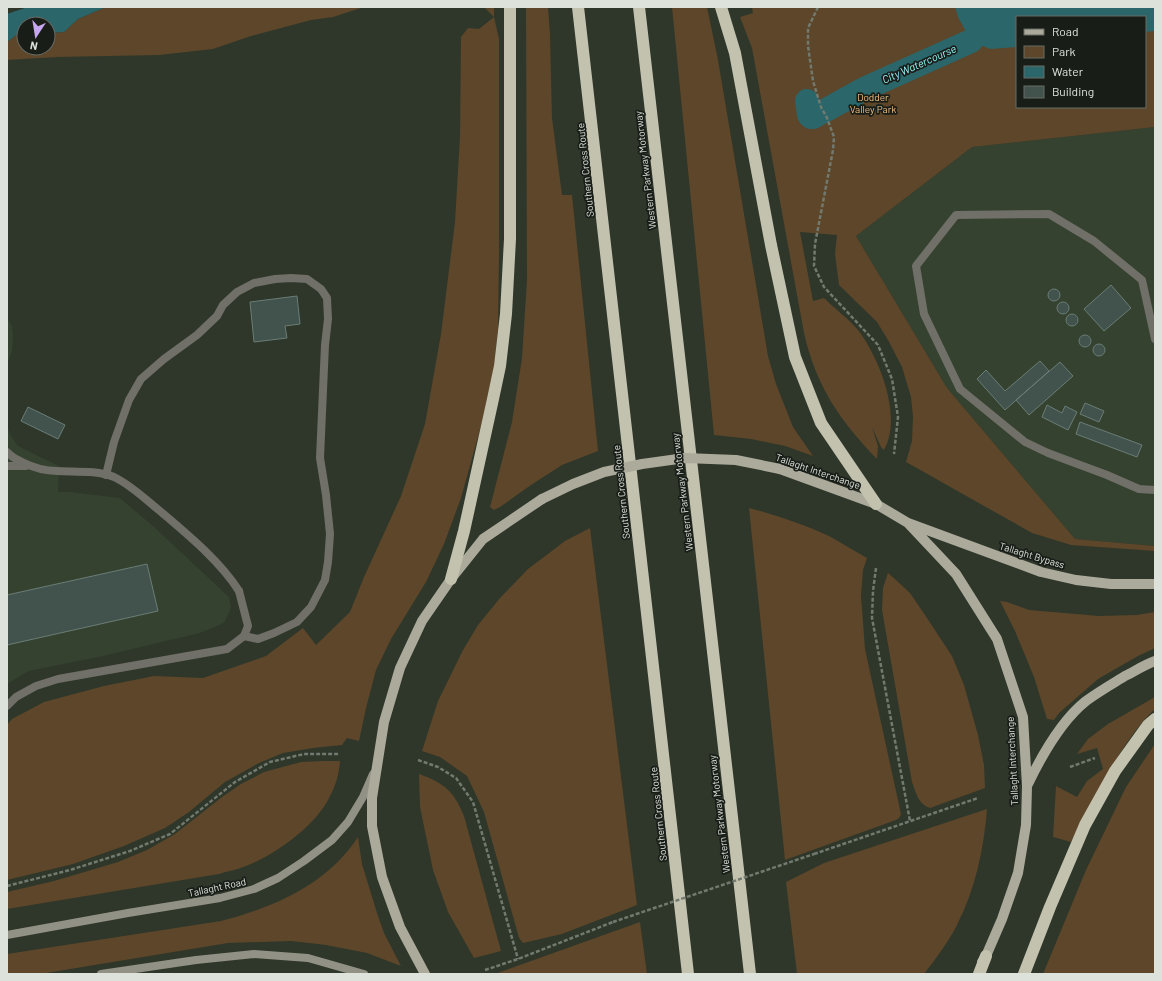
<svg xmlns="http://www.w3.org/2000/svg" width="1162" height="981" viewBox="0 0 1162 981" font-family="Barlow,sans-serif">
  <rect width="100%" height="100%" fill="#2e372a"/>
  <path fill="#354230" d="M1155,127V546L1075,539L947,388L856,236L972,147Z
    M7,317L12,326L13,336L12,352L7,364Z
    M7,426L11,436L18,446L59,466L58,492H70L120,498L153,526L229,597L231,608L224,623L200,633L103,656L29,671L7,684Z"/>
  <path fill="#5d4629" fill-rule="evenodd" d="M106,7H364L333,17L311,20L251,36L213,49L159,55L57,57L7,60V42L19,33H24V48H48V33L64,32L78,19Z
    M484,7H494V17L499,39V254L498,330L494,367L481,426L461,498L444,544L426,582L391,639L376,670L366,708L359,741L347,738L342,745L313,748L283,753L259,763L225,782L189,812L165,828L124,846L73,864L7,880V725L12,719L44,702L104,686L154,676L203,678L266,656L303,628L316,645L350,612L364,577L401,496L425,424L441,334L455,222L460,136L461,37L468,28L479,29L494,17Z
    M526,7H548L550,34L552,118L562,195H572L598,451L562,465L531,485L500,507L494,510L490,507L512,422L522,358L527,280Z
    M672,7H707L718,60L768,356L776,384L793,427L813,456L785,446L751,439L714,435Z
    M752,7H1155V127L972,147L856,236L947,388L1075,539L1155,546V551L1071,545L1032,533L906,462L912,441L913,417L911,397L902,367L888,340L877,322L839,285L835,254L837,235L800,232L813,301L824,298C835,309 848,318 858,330C879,357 903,417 884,450L881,447L872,427L878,446L877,459C840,421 816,386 804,333L752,48L740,17L753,13ZM1017,17H1145V107H1017Z
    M749,508C777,515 803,524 829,536C842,543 854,551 867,558L863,570L861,596L865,649L901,814L899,818L896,820L785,860Z
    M590,528L637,905L562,934L523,943L519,938L484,812L467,776L440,757L422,751L438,701L463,650L478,625L500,598L528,569L565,541Z
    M888,573L896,580L910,593L927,618L952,656L964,685L978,735L984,765L985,788L930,808C918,804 916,793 912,782L882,610L883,588Z
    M1000,601L1007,602L1029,610L1099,616L1137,615L1155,612V648L1138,656L1098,679L1059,713L1054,720L1047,719L1034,677L1015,631Z
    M1155,697V709C1142,721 1132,735 1122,750C1103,780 1087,810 1071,842L1053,837L1056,786L1077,797L1087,781L1103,769L1097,748L1077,754L1088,739L1108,724Z
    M1155,744V974H1043L1086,870L1126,787Z
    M322,761H340C339,774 336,785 330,796C317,825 275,855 246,866C237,870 228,871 219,874L7,909V892L54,881L118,862L147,850L175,834L222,797L241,784L264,772L301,762Z
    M419,774C444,783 454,791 464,816L501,951L474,958L448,912L433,870L420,807Z
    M987,809C984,849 975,890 957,925C949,941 935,960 924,974H797L786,882L824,863Z
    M358,837L362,864L377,913L384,933L401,966L367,953L326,945L291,941L228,943L40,974H7V954L221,921C232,918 243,915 254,911C295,897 334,874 358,837Z
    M640,922L647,974H495Z"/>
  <path fill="#2b666b" d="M28,7H106L78,19L64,32L48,33V24H24V33H19L7,42V14Z
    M955,7H1155V31L1145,32V17H1017V47L990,49L971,41L958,17Z"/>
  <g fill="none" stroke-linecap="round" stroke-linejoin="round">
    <path stroke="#2b666b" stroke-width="24" d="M807,101L809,115L811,117H813L820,113
      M826,110L864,89L971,41"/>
  </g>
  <path fill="#41534c" stroke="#6a7d76" d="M1111,285L1131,308L1104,331L1084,309Z
    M1048 295a6 6 0 1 1 12 0a6 6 0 1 1-12 0Z
    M297,296L300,324L285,326L287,338L254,342L250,302Z
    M1057 308a6 6 0 1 1 12 0a6 6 0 1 1-12 0Z
    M1066 320a6 6 0 1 1 12 0a6 6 0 1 1-12 0Z
    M1079 341a6 6 0 1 1 12 0a6 6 0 1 1-12 0Z
    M1093 350a6 6 0 1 1 12 0a6 6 0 1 1-12 0Z
    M1040,361L1049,371L1005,410L977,379L986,370L1005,391Z
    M1060,362L1073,376L1029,415L1016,400Z
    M1085,403L1104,411L1099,422L1080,414Z
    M1047,405L1062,413L1065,406L1077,412L1068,430L1042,417Z
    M28,407L65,425L58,439L21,421Z
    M1080,422L1142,445L1137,457L1076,434Z
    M147,564L158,611L7,645V595Z"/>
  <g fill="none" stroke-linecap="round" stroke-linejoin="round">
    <path stroke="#727a6f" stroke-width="2.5" stroke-dasharray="4 2" stroke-linecap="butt" d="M818,7L808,28V46L813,81L821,107L827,118L834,137L833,150L815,244L814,266L824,287L878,345L892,379L898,417L894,454
      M876,568L873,591L872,618L910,821
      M418,760L438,767L456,778L473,802L518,959
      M1070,767L1095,758
      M814,854L978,798
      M7,886L70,870L130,851L170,834L235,782L270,762L304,754H339
      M485,970L518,959L613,922"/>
    <path stroke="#706f68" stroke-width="8" d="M1155,339L1142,280L1094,241L1049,214L956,215L916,266L924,314L960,389L1025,442L1048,453L1107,475L1139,489L1155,490
      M7,452C11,457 16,459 22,462C32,467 45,471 57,471C74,472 97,470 114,477C131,485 145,499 160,511C187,534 220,561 239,591
      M7,466H26
      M106,475L114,442L129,400L141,379L164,359L197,335L217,316L223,305L237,292L254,283L275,279L291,278L307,279L321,289L327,298L328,319L325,345L320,458L326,495L330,534L328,562L325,580L311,607L297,622L274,633L258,639L244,636"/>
    <path stroke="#706f68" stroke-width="8" d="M7,706L16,697L36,686L58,679L227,649L244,636L248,626L239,591"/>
    <path stroke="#929185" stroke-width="8" d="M7,935L128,913L220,898L254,889L278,878L304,861L332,840L348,822L363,797L373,774
      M101,974L196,960L254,954L308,958L364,974"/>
    <path stroke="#abaa9b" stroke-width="10" d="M780,469L876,504L908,523L1041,572L1076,580L1111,584H1155
      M908,523L956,574L997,639L1023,717L1027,786L1026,825L1018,873L1002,919L986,956L982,962
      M1028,784C1041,757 1062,720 1086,701C1098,692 1112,684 1125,676C1135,671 1144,665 1155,661
      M425,974L400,927L382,877L372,826V798L384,722L400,668L422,621L451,579L483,539L542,499"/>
    <path stroke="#c3c2af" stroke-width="12" d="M578,7L688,974
      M639,7L750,974
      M721,7L735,53L771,245L795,357L821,423L876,504
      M451,579L464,531L493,399L500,366L506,314L510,239V7
      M979,974L986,956
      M1024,974L1050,907L1085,825L1115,771L1148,725L1155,719"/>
    <path stroke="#727a6f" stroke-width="2.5" stroke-dasharray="4 2" stroke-linecap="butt" d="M613,922L814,854"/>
    <path stroke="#abaa9b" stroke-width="10" d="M542,499L573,484L604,472L642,464L685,458L736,460L780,469"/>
  </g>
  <g text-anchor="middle" stroke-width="3.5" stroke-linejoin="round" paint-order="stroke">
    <g font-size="10" fill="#eebe86" stroke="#191d17">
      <text x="873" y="101">Dodder<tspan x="873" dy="12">Valley Park</tspan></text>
    </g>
    <g font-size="10" fill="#dde3db" stroke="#191d17">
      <text transform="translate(585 170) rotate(-96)" y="4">Southern Cross Route</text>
      <text transform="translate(645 170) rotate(-97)" y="4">Western Parkway Motorway</text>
      <text transform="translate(818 471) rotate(19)" y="4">Tallaght Interchange</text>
      <text transform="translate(621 492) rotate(-96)" y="4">Southern Cross Route</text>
      <text transform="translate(682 492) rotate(-97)" y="4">Western Parkway Motorway</text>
      <text transform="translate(1032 555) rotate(17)" y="4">Tallaght Bypass</text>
      <text transform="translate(1012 761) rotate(-93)" y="4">Tallaght Interchange</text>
      <text transform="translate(658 814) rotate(-96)" y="4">Southern Cross Route</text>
      <text transform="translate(719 814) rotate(-97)" y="4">Western Parkway Motorway</text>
      <text transform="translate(217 887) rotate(-12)" y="4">Tallaght Road</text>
    </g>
    <g font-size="11" font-style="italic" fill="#94f4fd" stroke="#191d17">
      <text transform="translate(919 64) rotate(-24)" y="4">City Watercourse</text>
    </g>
  </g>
  <rect width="1162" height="981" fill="none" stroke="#dde3db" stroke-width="16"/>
  <rect x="1016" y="16" width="130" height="92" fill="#191d17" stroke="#676c65"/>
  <rect x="1024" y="29" width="20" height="6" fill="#abaa9b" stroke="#676c65"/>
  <text x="1052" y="36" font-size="12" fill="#dde3db">Road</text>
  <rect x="1024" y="46" width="20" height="12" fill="#5d4629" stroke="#676c65"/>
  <text x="1052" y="56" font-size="12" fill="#dde3db">Park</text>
  <rect x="1024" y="66" width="20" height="12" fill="#2b666b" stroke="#676c65"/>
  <text x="1052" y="76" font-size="12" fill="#dde3db">Water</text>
  <rect x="1024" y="86" width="20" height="12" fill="#41534c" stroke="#676c65"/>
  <text x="1052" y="96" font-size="12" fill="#dde3db">Building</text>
  <g transform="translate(36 36) rotate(192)"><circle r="19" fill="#191d17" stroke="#676c65"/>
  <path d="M0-3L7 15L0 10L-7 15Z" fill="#c6a6f0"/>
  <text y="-6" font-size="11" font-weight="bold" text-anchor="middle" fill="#dde3db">N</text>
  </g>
</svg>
